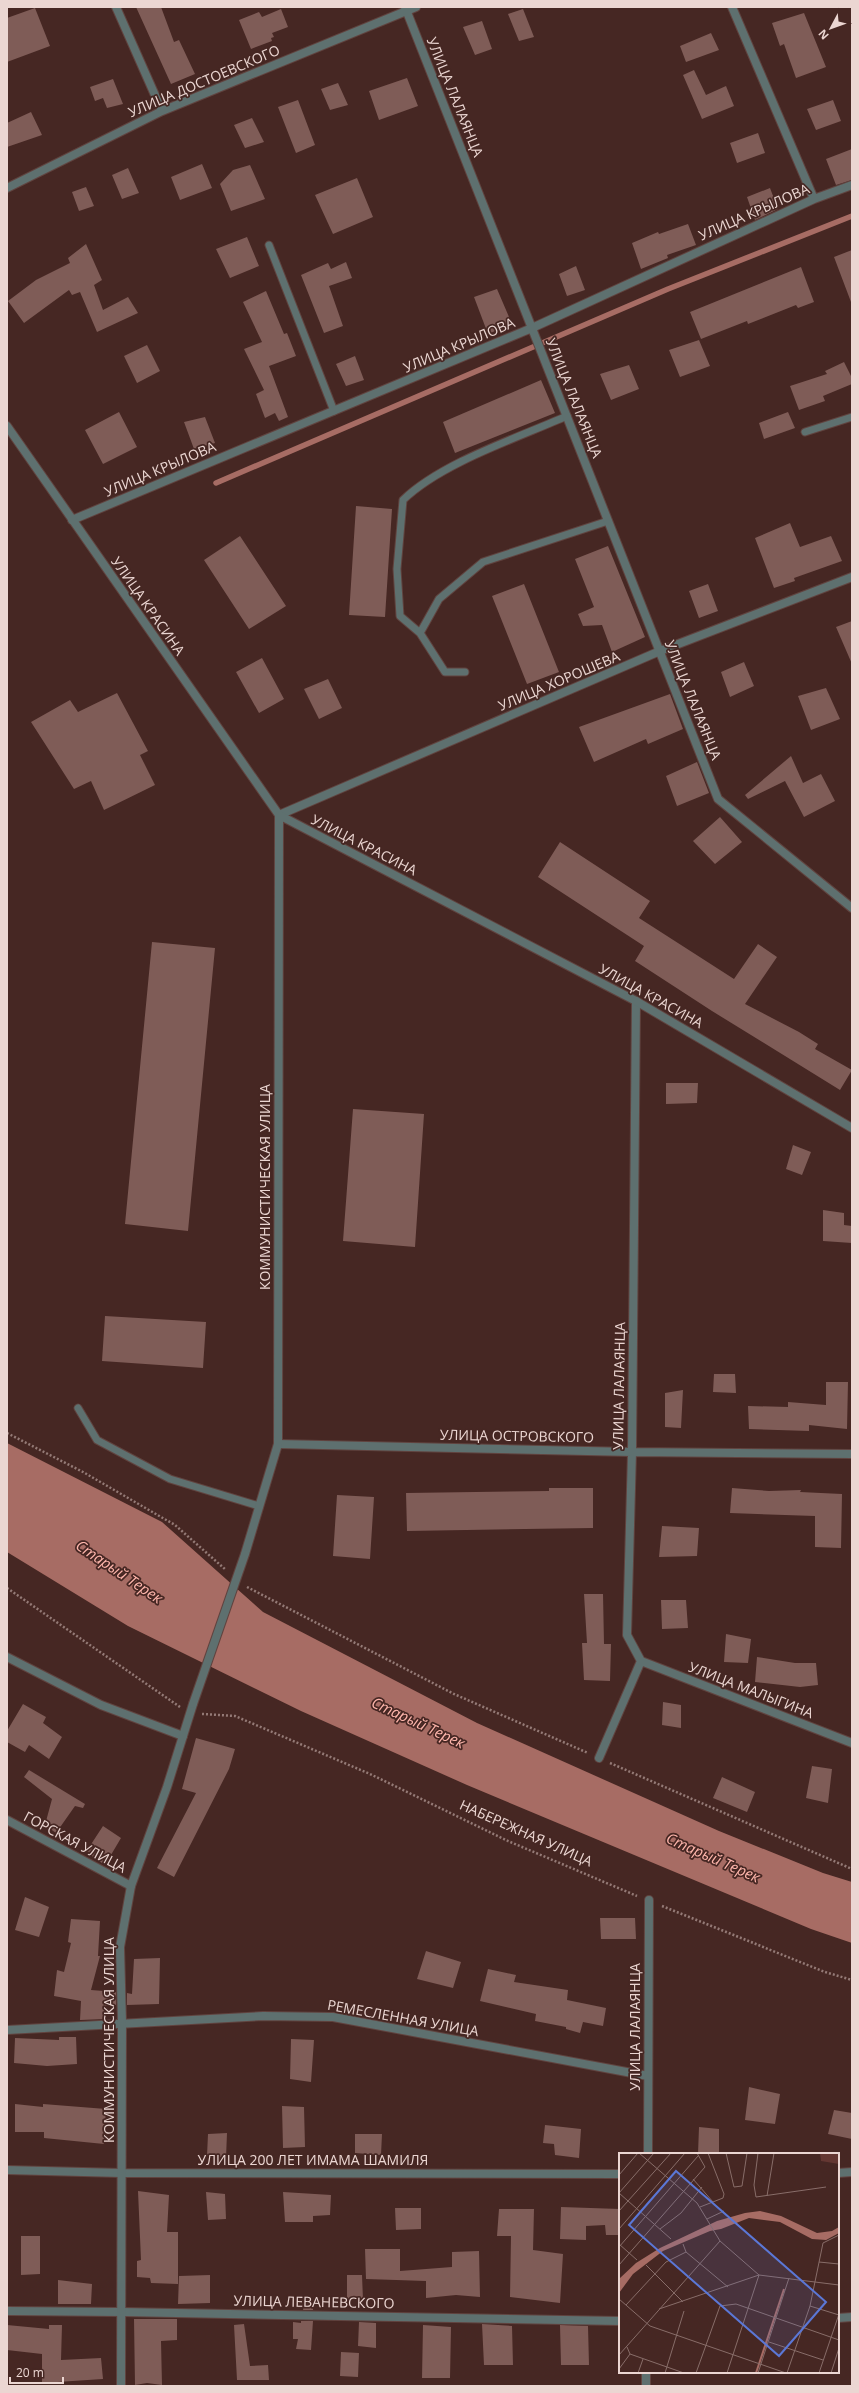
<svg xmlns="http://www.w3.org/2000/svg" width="859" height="2393" viewBox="0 0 859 2393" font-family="'Open Sans',sans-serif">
  <rect width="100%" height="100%" fill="#462723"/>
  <path fill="#a76c64" d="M7,1443L162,1522L263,1612L477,1723L719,1831L823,1873L852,1882V1943L811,1929L467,1785L301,1711L128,1626L7,1552Z"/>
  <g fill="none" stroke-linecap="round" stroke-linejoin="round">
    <path stroke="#a76c64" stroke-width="5.5" d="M216,483L668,289L852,216"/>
  </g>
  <path fill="#7f5c57" d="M136,7H161L174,42L179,40L195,74L171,84Z
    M35,8L50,46L7,62V18Z
    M281,9L288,27L272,33L274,37L271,38L272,41L251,49L239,20L259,12L262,17Z
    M523,9L534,37L519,41L508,14Z
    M804,13L826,67L796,78L784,44L780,46L772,23Z
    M482,21L492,49L475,55L463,27Z
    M711,33L719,50L686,62L680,46Z
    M694,70L706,95L726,86L734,106L702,119L683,75Z
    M407,78L418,106L379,120L369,91Z
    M113,79L123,104L107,108L103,98L95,101L90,87Z
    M338,83L348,105L330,110L321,89Z
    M298,100L315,145L296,153L278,107Z
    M833,100L841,121L816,130L807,109Z
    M31,112L42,135L7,147V123Z
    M252,118L264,142L245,148L234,125Z
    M758,133L765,153L737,163L730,143Z
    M852,149V180L836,185L826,159Z
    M202,164L212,188L180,200L171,177Z
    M250,165L265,199L231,211L220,184L233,170Z
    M128,168L139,193L122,199L112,175Z
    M357,178L373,217L333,234L315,195Z
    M86,187L94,206L79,211L72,192Z
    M770,188L778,209L755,220L747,197Z
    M688,224L696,245L667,255L668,258L641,269L632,243L658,232L659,234Z
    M247,237L259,266L230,278L216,249Z
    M86,244L102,280L94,285L103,310L128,297L138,313L97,332L80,292L72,295L69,290L24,323L8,301L36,280L70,263L68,258Z
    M852,250V302H851L834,257Z
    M346,262L352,278L329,286L343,326L324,333L301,275L328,263L331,269Z
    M576,266L585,290L567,296L559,274Z
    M801,267L814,302L798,308L796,305L748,324L747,321L701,339L690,312Z
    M497,289L512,324L488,334L474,297Z
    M266,291L284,334L287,333L296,356L269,366L288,417L279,421L275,413L265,418L256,394L264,390L244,349L262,342L243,302Z
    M699,340L710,366L680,377L669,350Z
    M147,345L160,371L137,383L124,356Z
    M355,356L364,380L346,386L336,364Z
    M844,362L852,378V384L823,396L825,401L799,410L790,386L827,374L825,371Z
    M629,365L639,389L611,400L600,374Z
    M541,380L555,413L455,453L443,422Z
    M119,412L137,447L103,464L85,430Z
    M788,412L795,428L764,439L759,423Z
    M205,417L215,443L194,449L184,422Z
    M356,506L392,509L385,617L349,615Z
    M790,523L800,547L831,536L842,561L794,578L795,581L774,588L755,538Z
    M240,536L286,606L249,629L204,560Z
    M608,546L645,637L612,652L602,625L583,626L578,614L594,607L575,559Z
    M524,584L559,672L527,684L492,596Z
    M708,584L718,611L699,618L689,591Z
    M852,621V664L836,627Z
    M262,658L284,699L259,713L236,672Z
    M744,662L754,686L730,697L721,672Z
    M328,679L342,708L319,719L304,689Z
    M826,688L840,719L811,730L798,696Z
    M117,693L148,751L140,755L155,785L104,810L91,781L74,789L31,722L70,700L78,712Z
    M670,694L683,729L648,744L646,739L594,762L579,727Z
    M791,756L803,783L821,774L835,801L804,817L785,781L748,799L745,795Z
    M697,762L709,793L677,806L666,776Z
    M720,817L742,842L715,864L693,841Z
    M560,842L650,901L639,918L734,979L758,944L777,957L745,1004L799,1032L818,1044L815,1049L852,1070L840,1090L712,1011L635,961L644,946L538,877Z
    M152,942L215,948L188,1231L125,1224Z
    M666,1083H698L697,1103L666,1104Z
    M353,1109L424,1114L415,1247L343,1241Z
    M793,1145L811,1152L802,1175L786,1169Z
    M823,1210L844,1213V1225L852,1226V1243L823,1241Z
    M105,1316L206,1322L203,1368L102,1361Z
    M714,1374H735L736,1393L713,1392Z
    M826,1382H848L847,1429L809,1425V1431L749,1429L748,1406L788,1407V1402L826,1405Z
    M683,1390L681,1428L665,1427V1393Z
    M549,1488H593V1528L407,1531L406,1493L549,1491Z
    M732,1488L769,1491L801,1490L800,1492L842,1494L841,1548L815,1547V1516L730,1513Z
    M337,1495L374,1497L370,1559L333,1556Z
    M662,1526L699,1528L697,1556L659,1557Z
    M584,1594H603L604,1644H611L610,1681L584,1680L582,1643H587Z
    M661,1600H686L688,1628L662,1629Z
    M726,1634L751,1639L748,1663L724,1662Z
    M757,1657L795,1663H816L818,1685L800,1687L755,1682Z
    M663,1702L681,1705V1728L662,1725Z
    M23,1704L46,1717L43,1723L62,1737L49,1759L29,1745L25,1752L7,1742V1731Z
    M196,1738L235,1749L229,1769L174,1877L157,1868L196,1793L182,1789Z
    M812,1766L832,1769L828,1803L806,1798Z
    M29,1770L85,1804L83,1808L75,1806L56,1833L45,1825L52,1799L24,1777Z
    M722,1777L755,1792L747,1812L713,1798Z
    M103,1826L121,1838L105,1865L86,1852Z
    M25,1897L49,1907L39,1937L15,1930Z
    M600,1918H635L636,1939H601Z
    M71,1919L100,1921L98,1956H100L91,1990L116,1992V2005L106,2006L105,2019L80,2020L81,2001L54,1996L57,1970L64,1972L71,1943L68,1942Z
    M426,1951L461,1962L453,1988L417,1979Z
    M160,1958L159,2004L127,2005V1993L132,1994L134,1959Z
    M488,1969L516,1975L514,1982L568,1990L567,2000L606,2008L603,2026L583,2022L580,2033L566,2029V2027L535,2021L536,2014L480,2001Z
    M59,2037H76L77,2064L47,2066L14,2063L15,2038L59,2040Z
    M291,2039L314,2040L311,2082L290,2079Z
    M749,2087L780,2094L775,2124L745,2120Z
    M15,2104L43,2107V2104L106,2109L104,2144L44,2138V2132H15Z
    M282,2106L304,2107L305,2147L283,2148Z
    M834,2110L852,2113V2139L828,2134Z
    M545,2125L581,2129L579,2158L555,2155L554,2144L543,2143Z
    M699,2127L719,2129V2154H698Z
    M227,2133L226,2158L207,2156L208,2134Z
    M355,2134H382L381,2155L355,2153Z
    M138,2191L169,2195L167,2232H178V2284L151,2283L150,2278L137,2277V2261L141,2260Z
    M206,2192L225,2194L226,2219L208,2220Z
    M283,2192L331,2195L330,2215L313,2216V2222H285Z
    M561,2207L620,2209V2235H606L605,2225L586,2226V2240L560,2239Z
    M395,2208H421V2229L396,2230Z
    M499,2209H534L533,2250L563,2254L560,2303L510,2297L511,2236H497Z
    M21,2236H40V2274L21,2275Z
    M365,2249H400V2271L452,2267V2252L479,2251L480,2297L456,2295L426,2298V2281L366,2279Z
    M210,2275V2303L178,2304L179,2276Z
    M347,2275H362L363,2300H347Z
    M58,2280L92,2284L91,2304H58Z
    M305,2302L313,2303V2310H303Z
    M134,2319H177V2340L161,2341L162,2385L147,2383L135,2385Z
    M301,2321H313L311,2350L296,2349L298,2339H293V2322L301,2323Z
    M359,2322L376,2323V2348L358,2346Z
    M244,2324L250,2366L268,2365L269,2380H237L234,2325Z
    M482,2324L512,2326L513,2365H484Z
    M7,2325L49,2329V2325H62L61,2360L101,2358L103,2379L42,2383V2354L7,2350Z
    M423,2325L451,2327L450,2378H422Z
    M560,2325L588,2326L589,2365H561Z
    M341,2352L359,2353L358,2377L340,2376Z"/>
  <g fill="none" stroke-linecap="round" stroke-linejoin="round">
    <defs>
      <path id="service" d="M269,245L334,411
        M805,432L852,417
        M420,633L439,599L483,562L608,521
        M465,672H445L420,633L400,616L397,569L403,500C441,463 517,438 567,416
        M78,1408L97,1440L170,1479L259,1506"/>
      <path id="minor" d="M116,7L162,111
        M405,7L718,799L852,908
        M732,7L814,199
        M7,188L162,111L416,7
        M72,520L532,328L814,199L852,185
        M279,815L660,651L852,577
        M278,1444L632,1452L852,1454
        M7,1657L101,1705L183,1736
        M641,1661L852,1743
        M599,1758L641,1661L627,1635L632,1452L636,1001
        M7,1820L131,1886
        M7,2030L263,2016L333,2017L648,2076
        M648,2154L649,1900
        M7,2170L121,2173L620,2174
        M838,2173L852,2172
        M7,2311L122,2312L620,2321
        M838,2318L852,2317
        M646,2372V2386"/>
      <path id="tertiary" d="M7,426L279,815L636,1001L852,1128
        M245,1554L278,1444L279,815
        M121,2386L122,2022L120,1947L131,1886L167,1787L193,1704"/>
    </defs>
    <use href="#service" stroke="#60433f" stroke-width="9"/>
    <use href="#minor" stroke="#60433f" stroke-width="10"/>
    <use href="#tertiary" stroke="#60433f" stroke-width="10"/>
    <path stroke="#947a76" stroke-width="2.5" stroke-dasharray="2 2" stroke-linecap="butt" d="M7,1433L83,1472L175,1525L226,1570
      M247,1587L454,1694L588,1753
      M7,1588L180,1707
      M202,1714L235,1716L370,1774L508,1841L637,1896
      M610,1763L852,1869
      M662,1906L825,1972L852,1980"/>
    <use href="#service" stroke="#5e706f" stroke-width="7"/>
    <use href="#minor" stroke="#5e706f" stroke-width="8"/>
    <use href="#tertiary" stroke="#5e706f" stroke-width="8"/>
    <defs>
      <path id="tertiary-bridge" d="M193,1704L245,1554"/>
    </defs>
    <use href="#tertiary-bridge" stroke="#60433f" stroke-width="10" stroke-linecap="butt"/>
    <use href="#tertiary-bridge" stroke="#5e706f" stroke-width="8"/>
  </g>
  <g text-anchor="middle" stroke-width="3.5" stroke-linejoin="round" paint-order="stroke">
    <g font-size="14" fill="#ebd6d2" stroke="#462723">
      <text transform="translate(204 81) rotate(-23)" y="5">УЛИЦА ДОСТОЕВСКОГО</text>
      <text transform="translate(455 97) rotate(68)" y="5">УЛИЦА ЛАЛАЯНЦА</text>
      <text transform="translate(754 212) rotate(-24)" y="5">УЛИЦА КРЫЛОВА</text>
      <text transform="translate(459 345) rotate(-23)" y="5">УЛИЦА КРЫЛОВА</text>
      <text transform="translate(574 398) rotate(68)" y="5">УЛИЦА ЛАЛАЯНЦА</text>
      <text transform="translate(160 469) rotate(-23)" y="5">УЛИЦА КРЫЛОВА</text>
      <text transform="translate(148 606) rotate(55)" y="5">УЛИЦА КРАСИНА</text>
      <text transform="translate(559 681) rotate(-23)" y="5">УЛИЦА ХОРОШЕВА</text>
      <text transform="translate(693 700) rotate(68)" y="5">УЛИЦА ЛАЛАЯНЦА</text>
      <text transform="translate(364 845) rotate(27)" y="5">УЛИЦА КРАСИНА</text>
      <text transform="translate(651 996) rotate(29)" y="5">УЛИЦА КРАСИНА</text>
      <text transform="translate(265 1187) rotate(-90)" y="5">КОММУНИСТИЧЕСКАЯ УЛИЦА</text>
      <text transform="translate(619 1386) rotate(-89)" y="5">УЛИЦА ЛАЛАЯНЦА</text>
      <text transform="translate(517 1436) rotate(1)" y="5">УЛИЦА ОСТРОВСКОГО</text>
      <text transform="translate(751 1690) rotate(21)" y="5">УЛИЦА МАЛЫГИНА</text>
      <text transform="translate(526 1833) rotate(24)" y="5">НАБЕРЕЖНАЯ УЛИЦА</text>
      <text transform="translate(75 1842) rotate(28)" y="5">ГОРСКАЯ УЛИЦА</text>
      <text transform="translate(403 2018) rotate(10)" y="5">РЕМЕСЛЕННАЯ УЛИЦА</text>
      <text transform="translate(635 2027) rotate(-90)" y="5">УЛИЦА ЛАЛАЯНЦА</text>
      <text transform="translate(109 2040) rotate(-90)" y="5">КОММУНИСТИЧЕСКАЯ УЛИЦА</text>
      <text x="313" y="2165">УЛИЦА 200 ЛЕТ ИМАМА ШАМИЛЯ</text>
      <text transform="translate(314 2302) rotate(1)" y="5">УЛИЦА ЛЕВАНЕВСКОГО</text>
    </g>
    <g font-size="15" font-style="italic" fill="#feb6ac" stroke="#462723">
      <text transform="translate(119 1572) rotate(34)" y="5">Старый Терек</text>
      <text transform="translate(418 1723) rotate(25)" y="5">Старый Терек</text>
      <text transform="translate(713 1858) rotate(24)" y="5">Старый Терек</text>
    </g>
  </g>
  <g transform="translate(619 2153)">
    <rect width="220" height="220" fill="#462723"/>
    <path d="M201,0H220V11L202,8Z" fill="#643732"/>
    <path d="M141,58L162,63L198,80L213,78L220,74V80L207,87L193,86L161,69L130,65L102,76L91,78L44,98L14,121L0,140V126L17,110L41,95L98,68L126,60Z" fill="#a76c64"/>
    <path fill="none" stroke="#a76c64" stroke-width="2" d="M137,220L165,136"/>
    <path fill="none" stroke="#886d69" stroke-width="1" d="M20,0L78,50L101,88L140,122L108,220M107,0L115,34L123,33L128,0M139,0L135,32L137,44L207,34M0,22L19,0M74,26L94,49M0,40L52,86M0,40L35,0M148,43L155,0M81,54L104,45L105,41L89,0M0,58L52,0M88,66L105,58M0,76L66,0M41,76L62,60L83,34M0,91L18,107M64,91L67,99L109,134M0,94L79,3M200,109L220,111M0,112L86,14L78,0M27,112L64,149M0,146L31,173L167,220M7,152L47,109L67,99M191,153L220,162M40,156L140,122L220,132M150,189L204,207M8,194L11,201L65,220M0,202L101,88M0,216L11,201M19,220L24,206M46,220L65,158M77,220L101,153L117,151L220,187M139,220L170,125M168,220L191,153L204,90L220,82M200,220L220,161M212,220L220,195"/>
    <path fill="#5b77d6" fill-opacity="0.15" stroke="#5b77d6" stroke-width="2" d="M57,18L207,149L160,203L10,72Z"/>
    <rect width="220" height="220" fill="none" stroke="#ebd6d2" stroke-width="2"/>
  </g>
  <rect width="859" height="2393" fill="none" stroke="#ebd6d2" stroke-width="16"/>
  <g transform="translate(831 28) rotate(229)" stroke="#462723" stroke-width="3" paint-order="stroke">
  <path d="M0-3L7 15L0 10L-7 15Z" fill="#ebd6d2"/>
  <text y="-6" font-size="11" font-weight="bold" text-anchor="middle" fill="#ebd6d2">N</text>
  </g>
  <path d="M10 2377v6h53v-6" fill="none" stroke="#ebd6d2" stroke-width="2"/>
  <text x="16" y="2377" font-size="12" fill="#ebd6d2" stroke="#462723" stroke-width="3" paint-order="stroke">20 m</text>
</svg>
